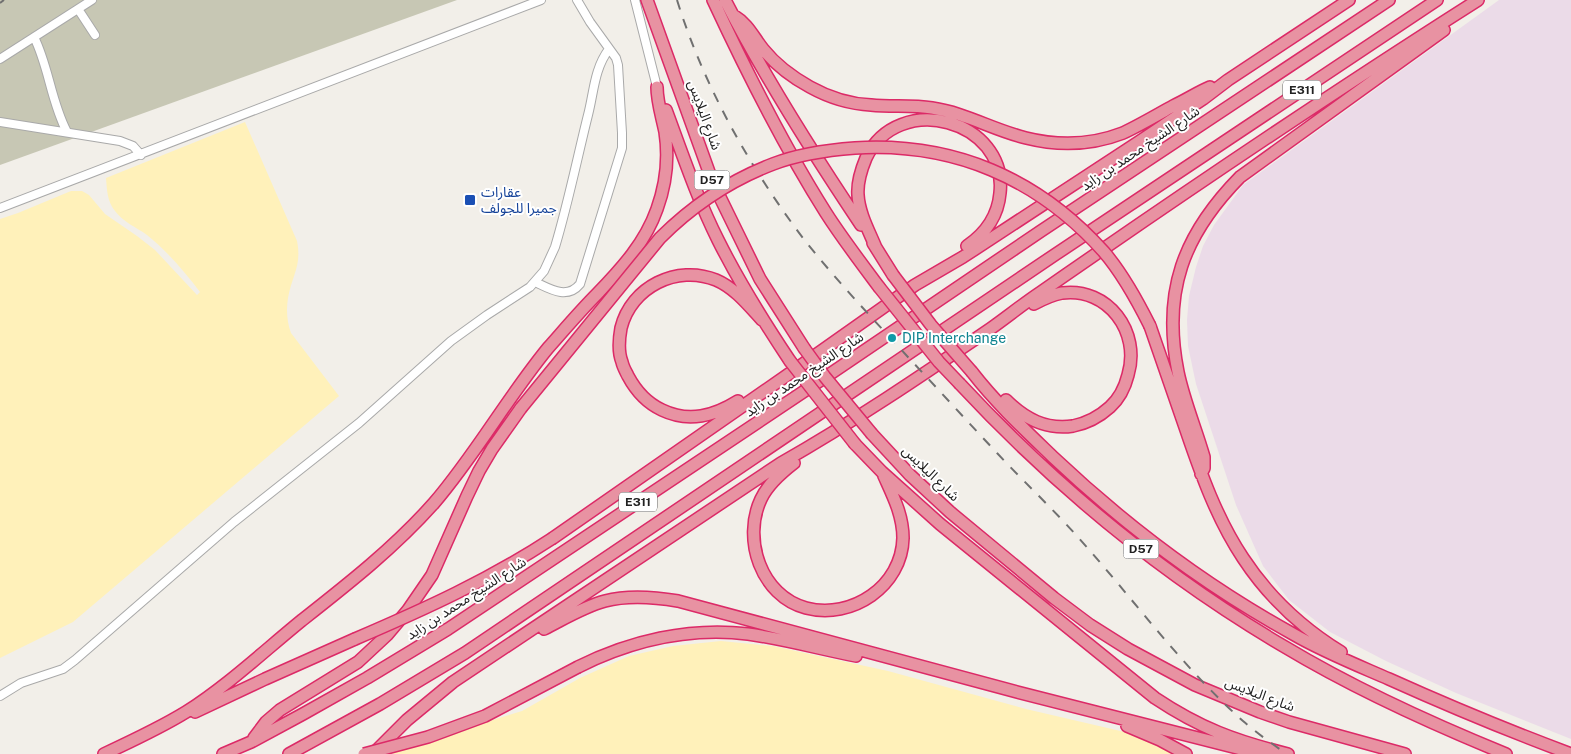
<svg xmlns="http://www.w3.org/2000/svg" width="1571" height="754" viewBox="0 0 1571 754" font-family="'Public Sans','Noto Sans Arabic',sans-serif">
  <rect width="100%" height="100%" fill="#f2efe9"/>
  <path fill="#ebdbe8" d="M1499,0H1571V739L1456,693L1386,661L1330,632L1289,600L1263,566L1236,505L1196,384L1188,346L1187,320L1189,296L1196,267L1203,246L1214,225L1243,185Z"/>
  <path fill="#c7c7b4" d="M0,0H457L0,165Z"/>
  <path fill="#fff1ba" d="M245,122L297,241C302,266 292,275 288,298C286,310 287,322 291,333L339,396L73,622L0,658V219L18,213L71,191H82L89,195L105,214L137,236L155,250L197,295L200,292C184,271 167,251 147,235C136,227 123,222 115,211C107,201 107,190 106,178Z
    M721,641L773,646L888,671L1026,709L1129,733L1162,747L1174,754H391L433,738L522,711L580,678L629,656L673,646Z"/>
  <g fill="none" stroke-linecap="round" stroke-linejoin="round">
    <defs>
      <path id="minor" d="M635,0L657,87
        M78,9L95,35
        M34,37C49,67 51,102 67,132
        M0,59L92,0
        M0,122L120,141L133,146L141,155
        M0,208L541,0
        M535,282C550,289 567,300 580,284L622,148V133L618,65L616,58L590,22L577,0
        M0,696L21,683L63,669L75,660L234,522L359,423L451,341L487,315L530,287L544,271L555,247C568,204 577,159 588,115C594,92 594,69 609,49"/>
      <path id="highway" d="M647,0L713,183L760,279L804,348
        M713,0C747,73 783,145 826,213C842,238 861,263 879,287
        M725,0C765,78 812,152 861,225
        M733,15C749,25 752,35 763,49C775,64 792,77 810,87C828,97 850,104 871,105C891,107 912,105 932,108C966,113 993,130 1026,138C1058,146 1092,145 1123,133C1140,125 1157,115 1173,106C1186,100 1198,92 1210,87
        M666,110C682,153 697,198 718,240C739,282 764,322 790,361
        M873,243L893,275
        M876,248C869,231 859,213 858,195C857,182 861,170 866,158C898,90 1008,120 1000,193C998,216 986,233 967,246
        M1150,326C1162,360 1174,395 1186,430C1201,474 1217,519 1243,558C1268,596 1302,628 1341,652
        M972,372C996,403 1025,430 1053,457C1125,525 1206,586 1293,634C1324,652 1357,665 1389,679C1449,706 1509,731 1571,754
        M960,384C1055,486 1164,576 1285,647C1355,689 1430,723 1506,754
        M1006,400C1025,419 1046,430 1073,426C1088,423 1099,417 1110,407C1120,398 1125,387 1128,375C1141,332 1108,287 1062,293C1052,295 1043,299 1034,304
        M738,401C714,416 689,423 662,410C647,403 636,391 628,376C626,372 623,367 622,362C618,352 619,339 621,328C631,287 677,264 716,280C735,288 749,306 762,320
        M872,434L910,475L950,512L1054,598L1090,625L1128,649L1195,685L1260,712L1289,722L1405,754
        M855,444L882,472L940,524L1155,698C1200,728 1235,741 1288,754
        M794,463C781,473 768,484 761,499C742,539 761,596 806,608C852,620 902,586 903,538C903,515 893,496 884,476
        M1201,474L1204,468V457C1196,429 1184,401 1178,372C1162,292 1183,235 1240,177L1444,30
        M553,538L786,376L915,285L963,257L1140,141L1203,99L1228,80L1349,0
        M544,629C564,619 583,607 605,601C628,595 654,597 678,601L1017,692L1261,754
        M578,667C630,641 689,627 748,634C784,639 820,649 856,656
        M195,712L265,679L355,639
        M1127,726L1160,740L1186,754
        M254,738L266,722L280,710L358,662L387,635L408,610L432,575L467,496L479,471L492,449L521,408
        M374,753L407,720L453,682L781,463C853,422 921,376 990,329C1007,317 1023,304 1041,292C1185,192 1330,94 1478,0
        M104,754C132,741 160,728 186,712C227,686 263,652 301,621C348,584 394,548 434,503C476,454 507,398 548,348C564,330 580,311 597,294C622,268 645,243 657,209C666,184 669,158 665,132C662,117 657,102 657,87
        M223,754L251,742L303,714L367,678L448,629L833,372L1041,231L1389,0
        M289,754L380,704L465,653L1056,254L1437,0"/>
    </defs>
    <use href="#minor" stroke="#a9a9a9" stroke-width="10"/>
    <use href="#highway" stroke="#dc2a67" stroke-width="14"/>
    <use href="#minor" stroke="#fff" stroke-width="8"/>
    <use href="#highway" stroke="#e892a2" stroke-width="11"/>
    <path stroke="#707070" stroke-width="2" stroke-dasharray="10 10" stroke-linecap="butt" d="M677,0C704,87 751,170 806,242C838,282 873,319 907,356C937,388 967,421 997,453C1023,481 1051,507 1076,535C1132,597 1181,666 1243,721C1257,733 1272,744 1287,754
      M0,3L4,0"/>
    <defs>
      <path id="highway-bridge" d="M893,275L931,325L972,372
        M879,287L939,362L960,384
        M804,348L825,377L872,434
        M790,361L855,444
        M521,408L660,238C692,206 731,180 773,164C799,154 828,150 855,148C953,142 1038,178 1104,252C1123,274 1137,300 1150,326
        M355,639C425,609 489,580 553,538
        M364,754L428,737L485,716L578,667"/>
    </defs>
    <use href="#highway-bridge" stroke="#dc2a67" stroke-width="14" stroke-linecap="butt"/>
    <use href="#highway-bridge" stroke="#e892a2" stroke-width="11"/>
  </g>
  <rect fill="#1a4fb4" stroke="#fff" stroke-width="2" x="464" y="194" width="12" height="12" rx="2.5"/>
  <circle fill="#0f9aa8" stroke="#fff" stroke-width="2" cx="892" cy="338" r="5"/>
  <g text-anchor="middle" stroke-width="4" stroke-linejoin="round" paint-order="stroke">
    <g fill="#fff" stroke="#646464" stroke-width="1">
      <rect x="1283" y="80.5" width="38" height="19" rx="4"/>
      <rect x="694.5" y="170.5" width="35" height="19" rx="4"/>
      <rect x="619" y="492.5" width="38" height="19" rx="4"/>
      <rect x="1123.5" y="539.5" width="35" height="19" rx="4"/>
    </g>
    <g font-size="12" font-weight="bold" fill="#222">
      <text x="1302" y="94">E311</text>
      <text x="712" y="184">D57</text>
      <text x="638" y="506">E311</text>
      <text x="1141" y="553">D57</text>
    </g>
    <g font-size="14" fill="#222" stroke="#fff">
      <text transform="translate(705 115) rotate(70)" y="5">شارع اليلايس</text>
      <text transform="translate(1140 148) rotate(-34)" y="5">شارع الشيخ محمد بن زايد</text>
      <text transform="translate(804 374) rotate(-34)" y="5">شارع الشيخ محمد بن زايد</text>
      <text transform="translate(931 473) rotate(44)" y="5">شارع اليلايس</text>
      <text transform="translate(466 598) rotate(-33)" y="5">شارع الشيخ محمد بن زايد</text>
      <text transform="translate(1260 694) rotate(21)" y="5">شارع اليلايس</text>
    </g>
    <g font-size="14" fill="#164399" stroke="#fff" text-anchor="start">
      <text x="481" y="197">عقارات<tspan x="481" dy="16">جميرا للجولف</tspan></text>
    </g>
    <g font-size="14" fill="#0d838f" stroke="#fff" text-anchor="start">
      <text x="902" y="343">DIP Interchange</text>
    </g>
  </g>
</svg>
